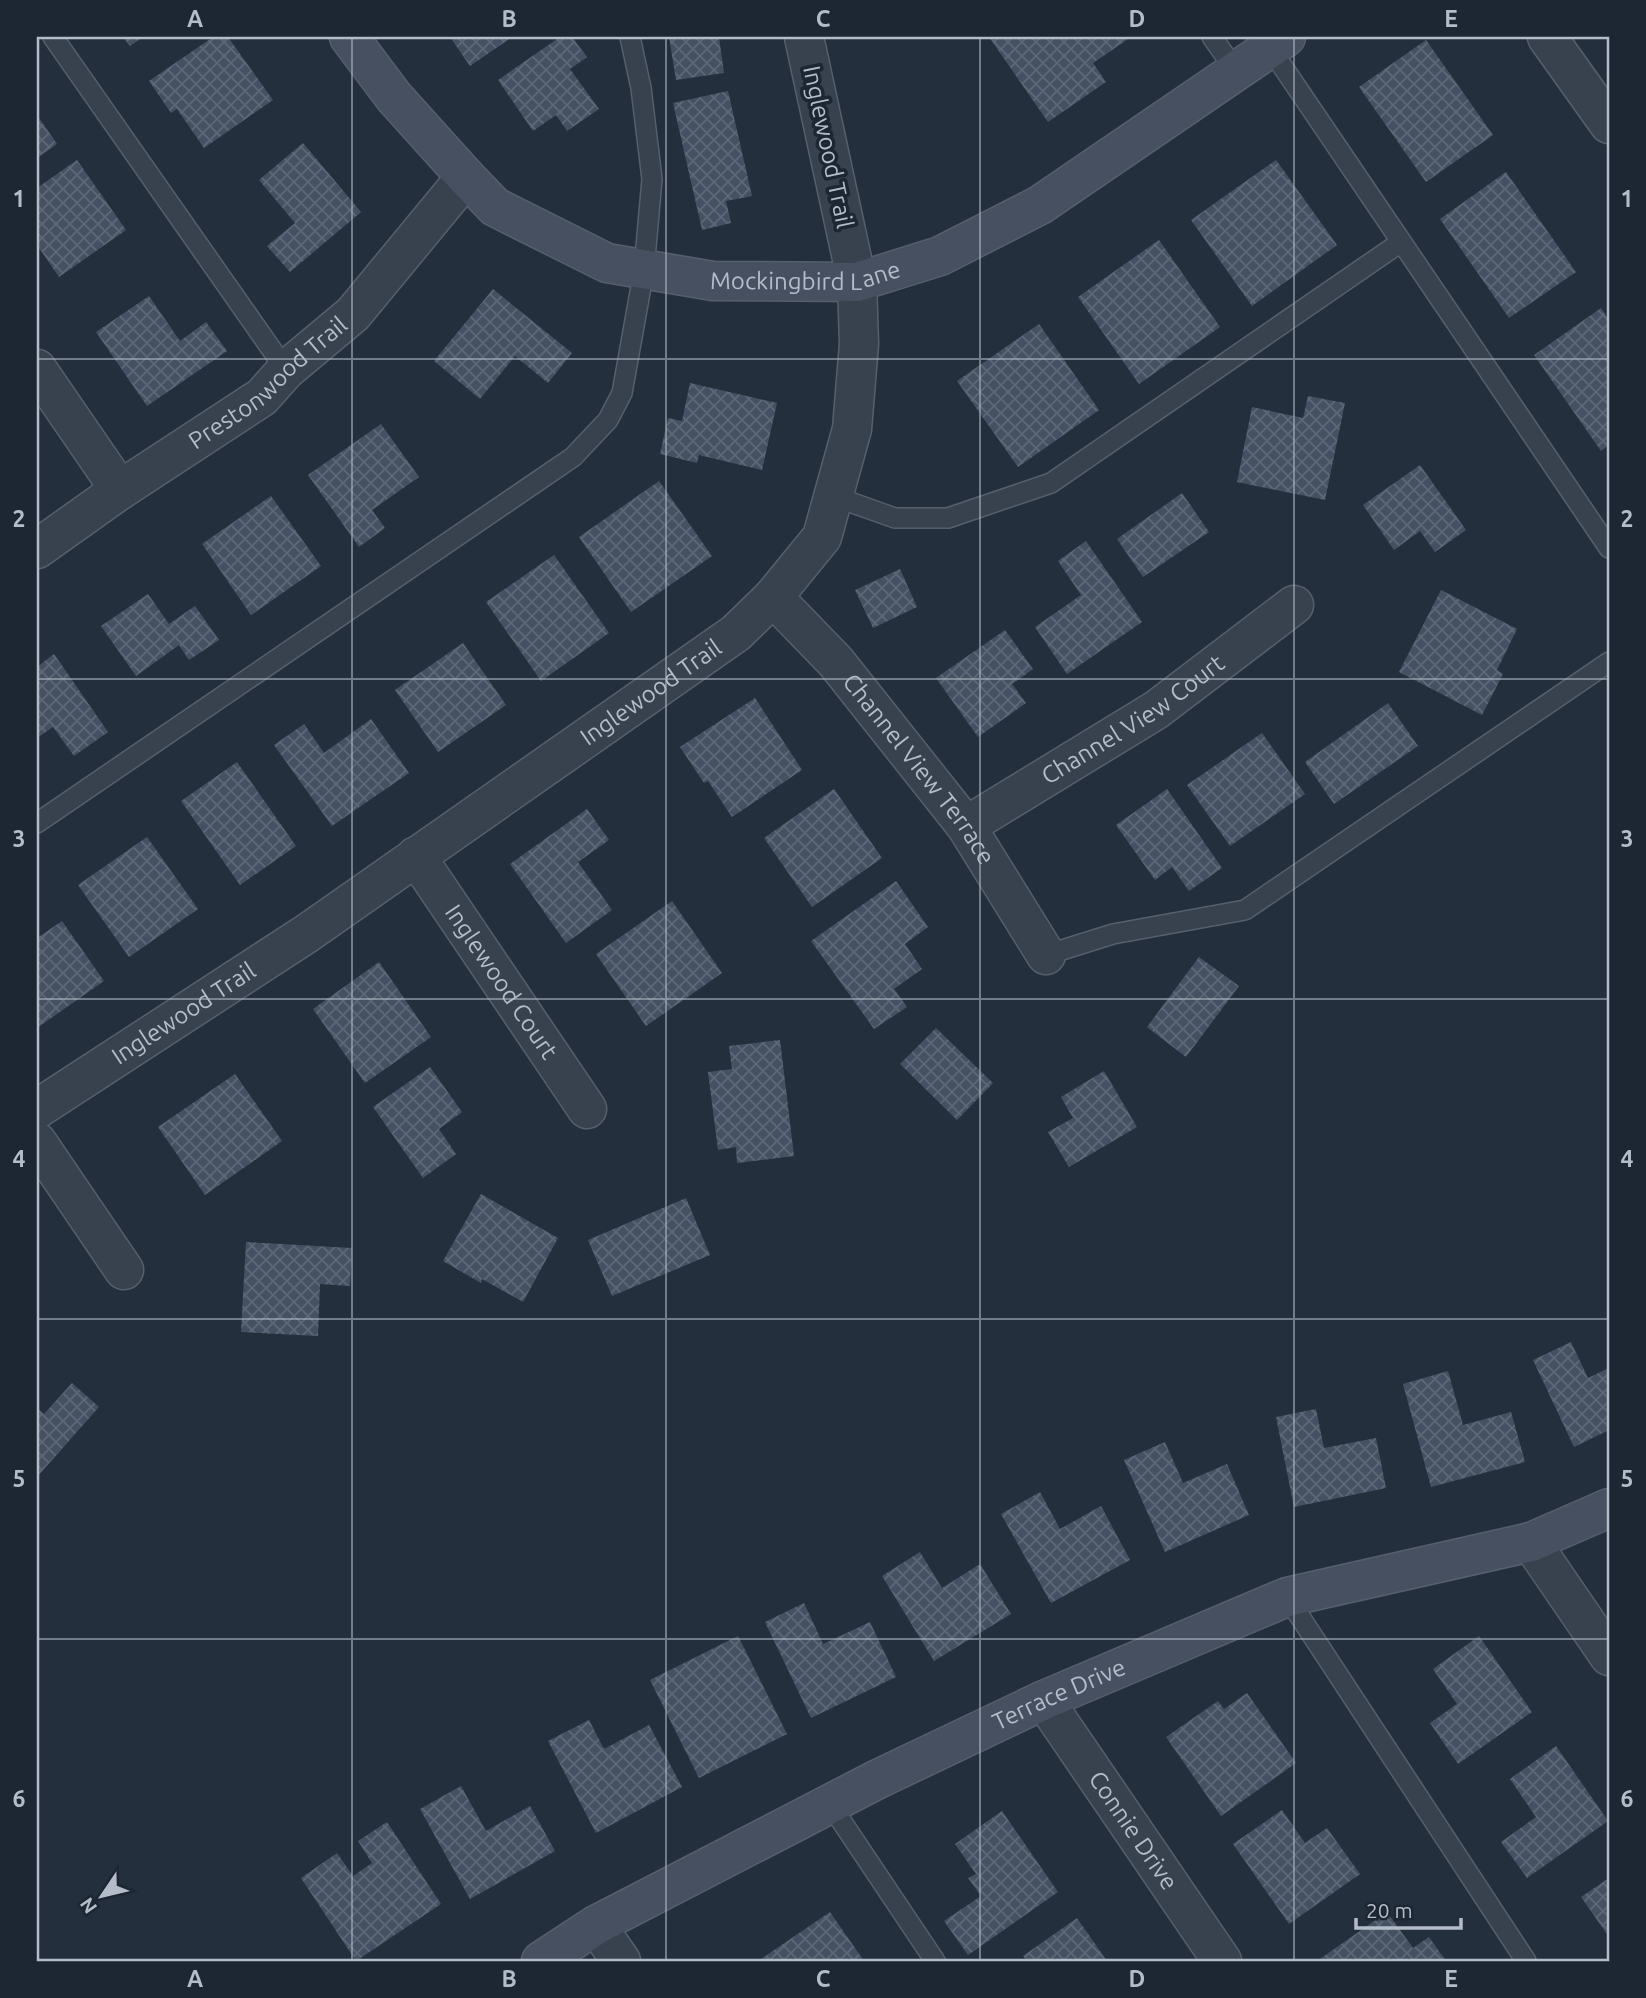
<svg xmlns="http://www.w3.org/2000/svg" width="1646" height="1998" viewBox="0 0 1646 1998" font-family="Ubuntu,sans-serif">
  <defs>
    <pattern id="building-cross-hatch" width="8" height="8" patternUnits="userSpaceOnUse" patternTransform="scale(1.75)"><rect width="8" height="8" fill="#455162"/><path d="M0 0l8 8M0 8l8-8" fill="none" stroke="#5d6877"/></pattern>
  </defs>
  <rect width="100%" height="100%" fill="#242f3e"/>
  <path fill="url(#building-cross-hatch)" d="M123,37H143L130,46Z
    M213,37H228L273,100L204,148L177,109L171,113L149,81Z
    M450,37H512L470,66Z
    M560,37H572L587,57L570,69L599,109L567,131L556,115L533,131L498,80Z
    M669,37H719L724,73L676,80Z
    M989,37H1131L1093,63L1106,82L1048,122Z
    M1426,40L1493,135L1426,182L1359,87Z
    M728,91L752,196L726,201L731,223L702,230L673,103Z
    M37,115L57,144L37,158Z
    M303,143L361,212L290,272L267,246L295,223L259,180Z
    M77,160L126,230L59,277L37,245V188Z
    M1276,160L1337,245L1252,306L1191,220Z
    M1506,172L1576,272L1509,318L1440,219Z
    M1159,240L1220,327L1139,384L1078,297Z
    M493,289L572,353L548,383L515,356L480,399L434,361Z
    M149,296L180,341L206,322L227,351L147,406L96,332Z
    M1601,308L1609,320V445L1601,451L1534,355Z
    M1039,324L1099,410L1018,467L957,381Z
    M690,383L777,403L762,470L699,455L697,463L660,454L668,418L682,421Z
    M1308,396L1345,403L1325,500L1237,482L1252,407L1303,418Z
    M381,424L419,477L372,510L385,528L359,547L308,475Z
    M1420,465L1466,530L1435,552L1420,531L1394,550L1363,505Z
    M659,481L712,556L631,612L579,537Z
    M1182,493L1209,532L1143,577L1117,539Z
    M271,496L321,566L251,615L202,544Z
    M1086,541L1142,622L1067,674L1035,627L1081,595L1058,561Z
    M554,555L609,633L541,681L486,602Z
    M900,569L917,607L873,628L855,590Z
    M1441,590L1517,629L1497,670L1503,674L1482,715L1399,672Z
    M148,594L169,624L195,606L219,640L189,660L179,645L136,676L101,626Z
    M1005,630L1033,669L1012,684L1026,703L978,737L936,678Z
    M463,643L506,705L438,752L395,690Z
    M54,654L108,732L74,756L53,727L37,738V667Z
    M755,698L802,770L732,817L708,781L704,783L680,747Z
    M1388,703L1418,746L1334,804L1305,762Z
    M371,719L409,773L332,826L274,745L304,724L324,753Z
    M1262,733L1305,794L1230,846L1187,785Z
    M237,762L296,846L240,885L181,801Z
    M834,789L882,858L812,907L764,838Z
    M1167,789L1222,868L1189,891L1172,867L1155,880L1116,825Z
    M587,809L609,840L578,862L612,910L566,943L510,864Z
    M147,837L198,909L129,957L78,885Z
    M896,881L928,927L905,944L922,969L894,989L907,1007L874,1029L811,941Z
    M672,901L722,973L646,1026L596,954Z
    M62,921L104,981L37,1028V938Z
    M1199,957L1239,986L1186,1057L1147,1027Z
    M379,962L431,1037L365,1083L313,1009Z
    M936,1028L993,1083L957,1120L900,1064Z
    M780,1040L794,1156L737,1163L736,1147L718,1150L708,1072L732,1069L729,1046Z
    M430,1067L462,1112L439,1129L456,1154L423,1178L373,1107Z
    M1104,1071L1137,1127L1069,1167L1048,1132L1073,1118L1061,1097Z
    M235,1074L282,1141L205,1195L158,1127Z
    M481,1194L558,1238L523,1302L482,1279L481,1283L443,1261Z
    M686,1198L710,1255L612,1296L588,1240Z
    M246,1242L352,1248L350,1286L320,1284L318,1336L241,1332Z
    M1571,1342L1588,1378L1609,1368V1430L1574,1447L1533,1360Z
    M1448,1371L1463,1425L1511,1412L1525,1462L1431,1487L1403,1384Z
    M72,1383L99,1407L37,1477V1408L44,1414Z
    M1316,1409L1324,1448L1376,1438L1386,1488L1294,1507L1276,1417Z
    M1165,1442L1183,1483L1227,1464L1249,1515L1165,1552L1124,1460Z
    M1040,1492L1060,1529L1101,1506L1130,1560L1051,1603L1001,1514Z
    M920,1552L942,1588L980,1564L1011,1614L934,1661L882,1576Z
    M804,1603L823,1644L870,1622L896,1677L811,1718L765,1622Z
    M738,1636L787,1734L699,1778L650,1680Z
    M1479,1636L1532,1712L1458,1764L1430,1723L1457,1704L1433,1669Z
    M1247,1693L1296,1763L1221,1816L1166,1737L1218,1701L1224,1709Z
    M589,1720L604,1749L649,1725L682,1787L596,1833L548,1741Z
    M1556,1746L1608,1821L1527,1878L1501,1842L1536,1817L1510,1779Z
    M461,1786L486,1831L530,1806L555,1851L470,1899L420,1809Z
    M1282,1810L1305,1843L1327,1828L1360,1874L1289,1924L1233,1844Z
    M1002,1811L1058,1892L968,1955L944,1921L981,1896L968,1878L976,1874L955,1844Z
    M387,1822L441,1904L356,1961L301,1878L337,1853L353,1876L372,1863L358,1841Z
    M1609,1878V1937L1581,1897Z
    M830,1912L864,1961H758Z
    M1387,1912L1413,1948L1429,1937L1446,1961H1317Z
    M1077,1918L1107,1961H1027L1023,1956Z"/>
  <g fill="none" stroke-linecap="round" stroke-linejoin="round">
    <defs>
      <path id="lane" d="M53,37L286,370
        M1212,37L1236,71
        M1270,48L1609,548
        M833,496L895,518H948L1051,483L1401,242
        M37,823L573,457L608,420L622,393L644,270L652,179L641,88L630,37
        M1046,955L1113,934L1245,910L1609,662
        M1287,1597L1526,1961
        M830,1804L935,1961"/>
      <g id="street">
        <path d="M1547,37L1609,124"/>
        <path d="M37,369L120,490"/>
        <path id="s1" d="M37,549L120,490L262,397L286,370L353,314L466,177"/>
        <path id="s2" d="M773,597L836,662L966,826L1046,955"/>
        <path id="s3" d="M966,826L1156,710L1294,605"/>
        <path id="s4" d="M416,856L587,1109"/>
        <path id="s5" d="M37,1109L306,934L736,633L773,597L822,537L852,429L859,344L857,282L804,37"/>
        <path d="M37,1142L124,1270"/>
        <path d="M1531,1542L1609,1656"/>
        <path id="s6" d="M1044,1700L1222,1961"/>
        <path d="M596,1925L621,1961"/>
      </g>
      <g id="secondary">
        <path id="s7" d="M349,37L394,97L466,177L495,207L607,263L713,281L857,282L940,256L1040,205L1286,37"/>
        <path id="s8" d="M541,1961L596,1925L878,1779L1044,1700L1287,1597L1531,1542L1609,1508"/>
      </g>
    </defs>
    <use href="#lane" stroke="#565f6c" stroke-width="22"/>
    <use href="#street" stroke="#565f6c" stroke-width="41"/>
    <use href="#secondary" stroke="#565f6c" stroke-width="41"/>
    <use href="#lane" stroke="#38414e" stroke-width="19"/>
    <use href="#street" stroke="#38414e" stroke-width="38"/>
    <use href="#secondary" stroke="#465061" stroke-width="38"/>
  </g>
  <path fill="none" stroke="#b4bcc9" stroke-width="2" stroke-opacity="0.55" d="M352,37V1961M666,37V1961M980,37V1961M1294,37V1961M37,359H1609M37,679H1609M37,999H1609M37,1319H1609M37,1639H1609"/>
  <g text-anchor="middle" stroke-width="7" stroke-linejoin="round" paint-order="stroke">
    <g font-size="24" fill="#b4bcc9" stroke="#1d2633">
      <text transform="translate(828 147) rotate(78)" y="8">Inglewood Trail</text>
      <text dy="8" stroke="none"><textPath href="#s7" startOffset="550">Mockingbird Lane</textPath></text>
      <text dy="8" stroke="none"><textPath href="#s1" startOffset="285">Prestonwood Trail</textPath></text>
      <text dy="8" stroke="none"><textPath href="#s5" startOffset="742">Inglewood Trail</textPath></text>
      <text dy="8" stroke="none"><textPath href="#s3" startOffset="198">Channel View Court</textPath></text>
      <text dy="8" stroke="none"><textPath href="#s2" startOffset="226">Channel View Terrace</textPath></text>
      <text dy="8" stroke="none"><textPath href="#s4" startOffset="152">Inglewood Court</textPath></text>
      <text dy="8" stroke="none"><textPath href="#s5" startOffset="175">Inglewood Trail</textPath></text>
      <text dy="8" stroke="none"><textPath href="#s8" startOffset="583">Terrace Drive</textPath></text>
      <text dy="8" stroke="none"><textPath href="#s6" startOffset="158">Connie Drive</textPath></text>
    </g>
  </g>
  <rect width="1646" height="1998" fill="none" stroke="#1d2633" stroke-width="77"/>
  <g transform="translate(102 1896) rotate(235)" stroke="#1d2633" stroke-width="5" paint-order="stroke">
  <path d="M0-5L12 26L0 18L-12 26Z" fill="#b4bcc9"/>
  <text y="-10" font-size="19" font-weight="bold" text-anchor="middle" fill="#b4bcc9">N</text>
  </g>
  <path d="M1356 1918v10h105v-10" fill="none" stroke="#b4bcc9" stroke-width="3.5"/>
  <text x="1366" y="1918" font-size="21" fill="#b4bcc9" stroke="#1d2633" stroke-width="5" paint-order="stroke">20 m</text>
  <rect x="38" y="38" width="1570" height="1922" fill="none" stroke="#b4bcc9" stroke-width="2.5"/>
  <g font-size="23" text-anchor="middle" font-weight="bold" fill="#b4bcc9">
    <text x="195" y="27">A</text>
    <text x="509" y="27">B</text>
    <text x="823" y="27">C</text>
    <text x="1137" y="27">D</text>
    <text x="1451" y="27">E</text>
    <text x="19" y="207">1</text>
    <text x="1627" y="207">1</text>
    <text x="19" y="527">2</text>
    <text x="1627" y="527">2</text>
    <text x="19" y="847">3</text>
    <text x="1627" y="847">3</text>
    <text x="19" y="1167">4</text>
    <text x="1627" y="1167">4</text>
    <text x="19" y="1487">5</text>
    <text x="1627" y="1487">5</text>
    <text x="19" y="1807">6</text>
    <text x="1627" y="1807">6</text>
    <text x="195" y="1987">A</text>
    <text x="509" y="1987">B</text>
    <text x="823" y="1987">C</text>
    <text x="1137" y="1987">D</text>
    <text x="1451" y="1987">E</text>
  </g>
</svg>
